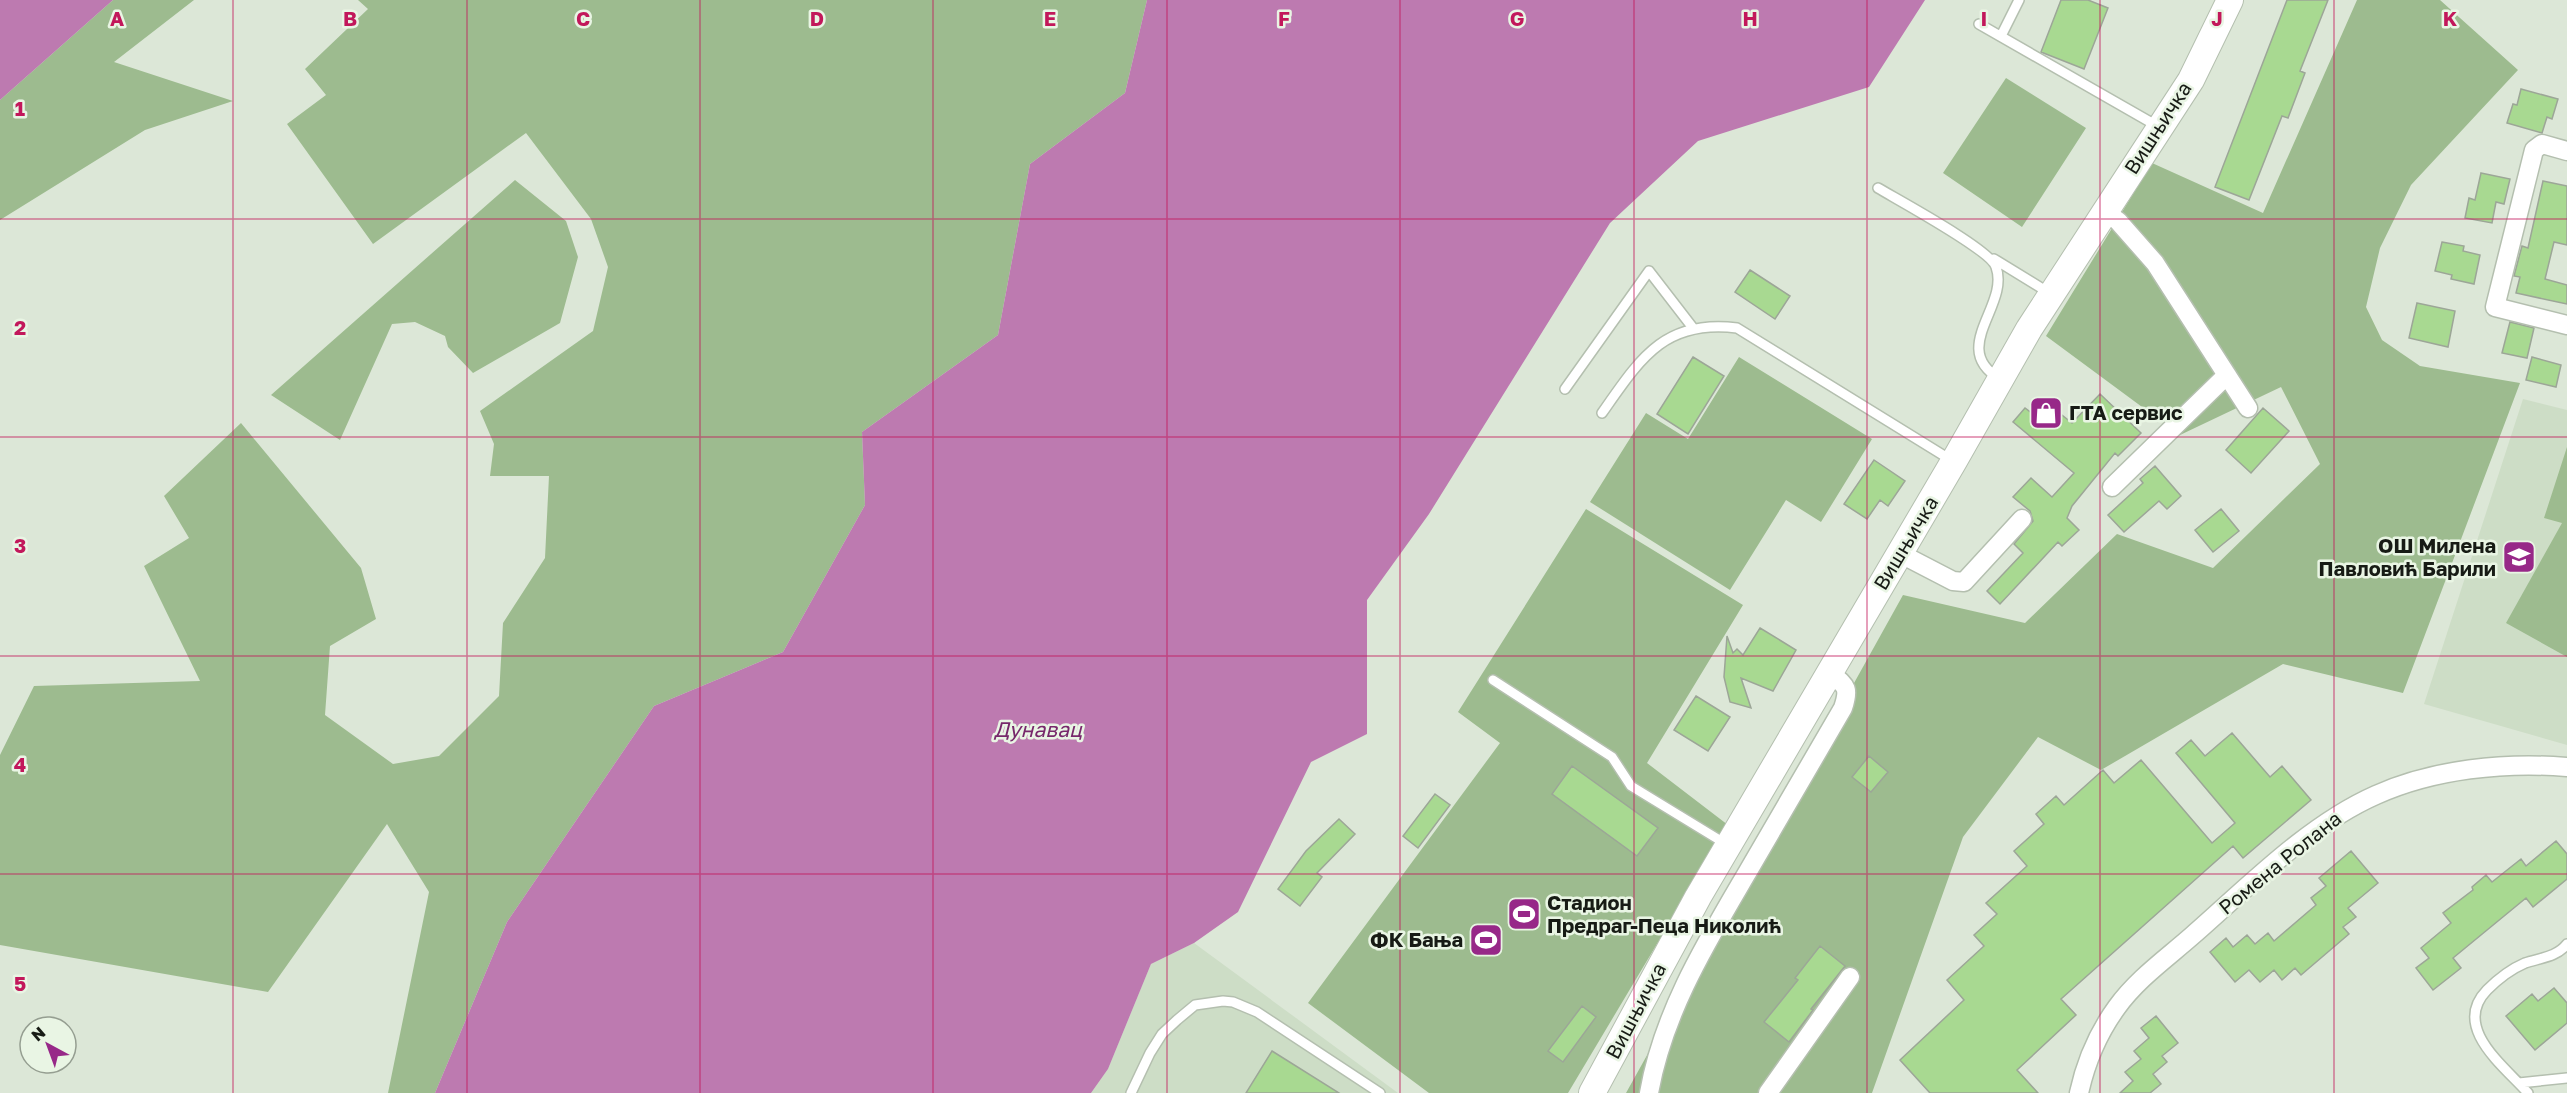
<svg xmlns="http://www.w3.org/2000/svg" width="2567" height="1093" viewBox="0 0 2567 1093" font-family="'Golos Text',sans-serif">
  <rect width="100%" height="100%" fill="#dce7d7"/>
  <path fill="#cdddc6" d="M2523,399L2567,410V745L2424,704Z
    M1194,943L1398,1093H1091L1108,1069L1151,964Z"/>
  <path fill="#9dbb8f" d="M113,0H194L114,62L233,101L145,130L0,220V100Z
    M358,0H1147L1125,93L1030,164L998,335L862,432L865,505L783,652L654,706L507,922L435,1093H388L429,892L387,824L268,992L0,945V755L34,686L200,681L144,566L189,538L164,496L241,423L361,568L376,619L330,646L325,715L393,764L439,756L499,696L503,623L545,558L549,476H490L494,444L480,411L593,331L608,267L591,219L526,133L373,244L287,124L326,95L305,69L368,9Z
    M2357,0H2440L2518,70L2411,185L2380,248L2366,307L2382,340L2420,366L2520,383L2403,693L2283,664L2101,770L2038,737L1963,837L1872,1093H1626L1903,595L2025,623L2117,534L2213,568L2320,464L2281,387L2180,435L2046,336L2152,163L2263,213Z
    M2006,78L2086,128L2022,227L1943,173Z
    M515,180L566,221L578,257L560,323L473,373L448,347L445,336L415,322L392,324L340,440L271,395Z
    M1739,357L1872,439L1821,522L1786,500L1730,590L1590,502L1646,413L1688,439Z
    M2567,447V657L2506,623L2562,523L2544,518Z
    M1586,509L1743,605L1647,763L1728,825L1568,1093H1429L1308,1003L1500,743L1458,712Z"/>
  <path fill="#bd7ab0" d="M0,0H113L0,100Z
    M1147,0H1925L1869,87L1698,141L1610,223L1429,514L1367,600V734L1311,762L1238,912L1194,943L1151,964L1108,1069L1091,1093H435L507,922L654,706L783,652L865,505L862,432L998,335L1030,164L1125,93Z"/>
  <path fill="#a8d991" stroke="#9ca697" stroke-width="1.5" d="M2061,0H2088L2108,8L2084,69L2041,52Z
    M2287,0H2328L2300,71L2305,73L2288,118L2282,116L2249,200L2215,187Z
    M2521,89L2558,99L2552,119L2547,117L2542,133L2507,123L2513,104L2517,105Z
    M2481,173L2510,179L2504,204L2496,202L2492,223L2465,218L2469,198L2475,200Z
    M2543,181L2567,186V245L2554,242L2545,279L2567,285V304L2516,293L2520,277L2514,276L2522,246L2528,248Z
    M2442,242L2464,246L2463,251L2480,255L2474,284L2451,279L2452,275L2435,271Z
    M1750,270L1790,296L1775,319L1735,292Z
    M2417,303L2455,311L2448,347L2409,338Z
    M2510,322L2534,328L2527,358L2502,353Z
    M1693,357L1724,376L1688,434L1657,414Z
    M2532,357L2561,365L2556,387L2526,380Z
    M2100,394L2141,433L2118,456L2115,453L2072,506L2067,518L2079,530L2062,546L2058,542L2000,604L1987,591L2023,553L2014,544L2033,521L2030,511L2013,497L2031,478L2052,497L2074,473L2013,422L2025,408L2037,417L2048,404L2072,423Z
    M2263,408L2289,431L2251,473L2226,450Z
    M1874,460L1905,481L1888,506L1880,500L1867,519L1844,504Z
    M2155,466L2181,496L2167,509L2159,501L2124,532L2108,515L2143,483L2140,479Z
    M2221,509L2239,531L2213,552L2195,530Z
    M1760,628L1796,650L1773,691L1741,678L1751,708L1730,702L1724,677L1727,636L1733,653L1737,649L1743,655Z
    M1696,696L1730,717L1708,751L1674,730Z
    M2232,733L2270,777L2282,766L2311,800L2243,858L2233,846L2061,999L2076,1015L2017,1070L2038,1093H1930L1900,1060L1964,1000L1947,980L1984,946L1974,935L1997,914L1986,903L2027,866L2014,851L2044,824L2036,814L2056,796L2064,805L2103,770L2114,783L2141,760L2212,843L2235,823L2176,753L2191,740L2205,756Z
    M1869,756L1888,772L1871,792L1852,777Z
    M1572,766L1658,828L1637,856L1552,794Z
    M1435,794L1450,805L1418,848L1403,836Z
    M1339,819L1355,834L1317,873L1322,877L1300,906L1278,889L1306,851Z
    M2556,841L2567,854V879L2533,907L2526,898L2453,958L2461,968L2433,990L2416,968L2429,958L2421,948L2451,923L2443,913L2473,890L2472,887L2486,875L2492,882L2521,859L2526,866Z
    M2351,851L2378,883L2348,908L2356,917L2343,927L2349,934L2301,975L2295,968L2282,980L2274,970L2260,982L2249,970L2235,982L2210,952L2226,938L2233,947L2247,935L2255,944L2268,933L2274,941L2316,905L2311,898L2326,886L2319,878Z
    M1820,946L1845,966L1811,1009L1813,1010L1789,1042L1764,1022L1798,980L1795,978Z
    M2554,988L2567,1003V1023L2535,1050L2506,1016L2532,994L2538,1001Z
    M1582,1006L1596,1017L1563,1062L1548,1051Z
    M2156,1016L2178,1043L2162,1056L2167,1062L2153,1074L2161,1084L2150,1093H2120L2133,1081L2125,1072L2141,1059L2134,1051L2149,1038L2141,1028Z
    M1272,1051L1339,1093H1246Z"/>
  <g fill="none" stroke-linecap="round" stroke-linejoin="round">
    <defs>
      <path id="lane" d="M1979,24L2159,127
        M2001,36L2019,0
        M1878,188C1898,200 1991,250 1996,267C2010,306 1948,348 2000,379
        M1994,259L2051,294
        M1565,389L1649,271L1693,328
        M1602,413C1640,359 1664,319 1737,328L1951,460
        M1493,680L1612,757L1631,786L1726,844
        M2519,1083L2567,1078
        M1131,1093L1150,1053L1162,1034L1177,1020L1195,1005L1223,1001L1233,1002L1257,1012L1380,1093
        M2528,1093C2504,1066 2451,1027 2487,990C2498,979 2511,969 2525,963C2540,958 2557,957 2567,944"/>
      <path id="street" d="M2567,151L2542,144L2534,150L2495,307L2567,325
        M2104,211L2118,221L2155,263L2248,408
        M2112,487L2227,375
        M1899,553L1953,581L1964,582L2022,519
        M1649,1093C1663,1013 1706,943 1747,873C1779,818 1811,763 1843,708C1850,687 1846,686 1830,673
        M1768,1093L1850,977
        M2079,1093C2086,1061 2098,1033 2117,1007C2137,979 2167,958 2193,935C2248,887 2308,825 2376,795C2434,769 2504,762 2567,767"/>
      <path id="secondary" d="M1592,1093L1698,897L1954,461L2029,329L2191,80L2230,0"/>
    </defs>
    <use href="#lane" stroke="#b4bfaf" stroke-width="12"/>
    <use href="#street" stroke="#b4bfaf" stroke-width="21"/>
    <use href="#secondary" stroke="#b4bfaf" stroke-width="28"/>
    <use href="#lane" stroke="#fff" stroke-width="9"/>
    <use href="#street" stroke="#fff" stroke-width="18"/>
    <use href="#secondary" stroke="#fff" stroke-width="26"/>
  </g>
  <path fill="none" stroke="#c2185b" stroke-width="1.5" stroke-opacity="0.55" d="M233,0V1093M467,0V1093M700,0V1093M933,0V1093M1167,0V1093M1400,0V1093M1634,0V1093M1867,0V1093M2100,0V1093M2334,0V1093M0,219H2567M0,437H2567M0,656H2567M0,874H2567"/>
  <defs>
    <symbol id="shop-square" viewBox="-11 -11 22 22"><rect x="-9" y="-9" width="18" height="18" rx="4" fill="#972888" stroke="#e9f5e4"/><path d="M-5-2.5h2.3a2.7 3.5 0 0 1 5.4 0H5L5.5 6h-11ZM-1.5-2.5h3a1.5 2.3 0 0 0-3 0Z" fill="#fff"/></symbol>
    <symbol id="school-square" viewBox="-11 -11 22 22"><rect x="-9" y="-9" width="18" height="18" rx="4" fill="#972888" stroke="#e9f5e4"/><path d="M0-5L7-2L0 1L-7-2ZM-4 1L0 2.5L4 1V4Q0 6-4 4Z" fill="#fff"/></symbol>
    <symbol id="stadium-square" viewBox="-11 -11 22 22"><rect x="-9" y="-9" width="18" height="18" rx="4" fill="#972888" stroke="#e9f5e4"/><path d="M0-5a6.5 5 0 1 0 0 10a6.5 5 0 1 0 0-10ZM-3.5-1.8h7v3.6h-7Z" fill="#fff"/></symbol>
  </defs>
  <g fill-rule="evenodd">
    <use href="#shop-square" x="2027" y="394" width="38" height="38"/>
    <use href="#school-square" x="2500" y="538" width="38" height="38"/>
    <use href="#stadium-square" x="1505" y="895" width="38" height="38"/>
    <use href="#stadium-square" x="1467" y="921" width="38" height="38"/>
  </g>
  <g text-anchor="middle" stroke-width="5" stroke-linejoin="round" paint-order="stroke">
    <g font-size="20" fill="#171b15" stroke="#e9f5e4">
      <text transform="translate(2158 128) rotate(-57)" y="7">Вишњичка</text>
      <text transform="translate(1906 543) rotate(-59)" y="7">Вишњичка</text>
      <text transform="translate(2280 863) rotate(-39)" y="7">Ромена Ролана</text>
      <text transform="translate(1636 1011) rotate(-62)" y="7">Вишњичка</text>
    </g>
    <g font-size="20" font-weight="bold" fill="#171b15" stroke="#e9f5e4" text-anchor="start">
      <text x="2069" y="420">ГТА сервис</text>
      <text x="2496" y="553" text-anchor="end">ОШ Милена<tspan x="2496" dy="23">Павловић Барили</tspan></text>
      <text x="1547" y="910">Стадион<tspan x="1547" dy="23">Предраг-Пеца Николић</tspan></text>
      <text x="1463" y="947" text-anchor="end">ФК Бања</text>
    </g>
    <g font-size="21" font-style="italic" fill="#77286b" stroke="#e9f5e4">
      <text x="1038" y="737">Дунавац</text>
    </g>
  </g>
  <g font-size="20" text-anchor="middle" font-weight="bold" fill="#c2185b" stroke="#e9f5e4" stroke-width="5" stroke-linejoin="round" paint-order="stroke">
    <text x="117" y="26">A</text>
    <text x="350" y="26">B</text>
    <text x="583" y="26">C</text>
    <text x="817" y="26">D</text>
    <text x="1050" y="26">E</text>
    <text x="1284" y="26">F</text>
    <text x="1517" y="26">G</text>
    <text x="1750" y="26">H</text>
    <text x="1984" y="26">I</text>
    <text x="2217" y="26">J</text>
    <text x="2450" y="26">K</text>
    <text x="20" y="116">1</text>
    <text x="20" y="335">2</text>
    <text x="20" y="553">3</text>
    <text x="20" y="772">4</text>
    <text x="20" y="991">5</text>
  </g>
  <g transform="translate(48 1045) rotate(319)"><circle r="28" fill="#e9f5e4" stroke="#959e91" stroke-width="1.5"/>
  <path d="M0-4.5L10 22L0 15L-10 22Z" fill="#972888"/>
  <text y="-9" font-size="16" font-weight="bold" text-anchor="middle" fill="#171b15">N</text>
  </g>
</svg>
